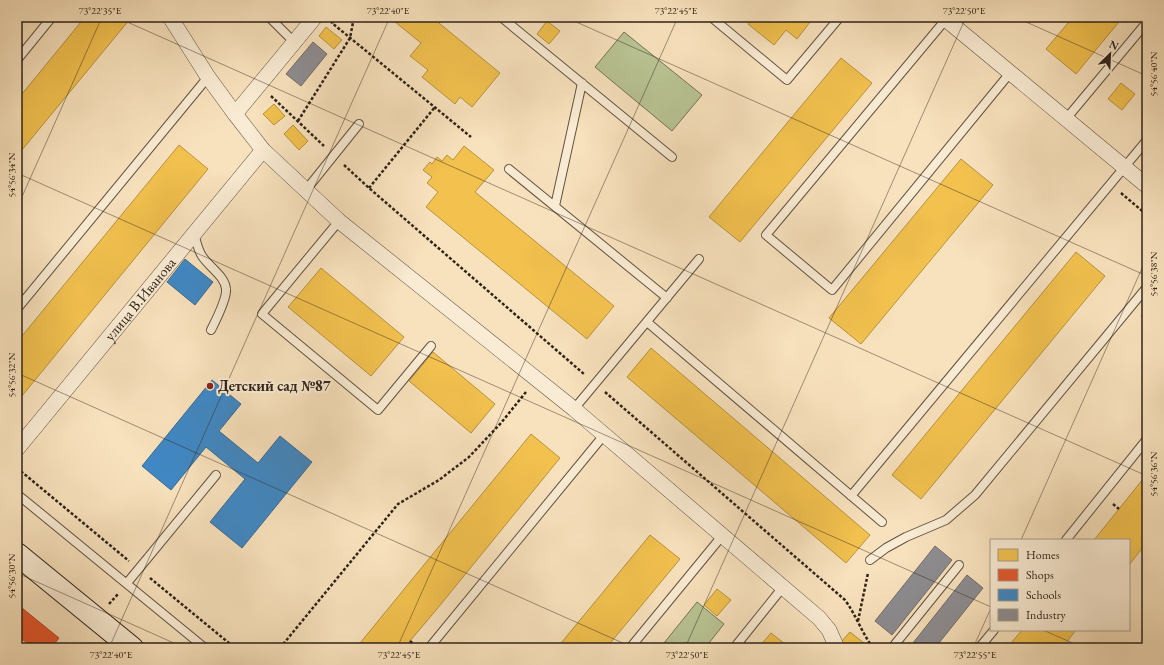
<svg xmlns="http://www.w3.org/2000/svg" width="1164" height="665" viewBox="0 0 1164 665" font-family="'EB Garamond',serif">
  <rect width="100%" height="100%" fill="#f8e2bd"/>
  <filter id="stains"><feTurbulence type="fractalNoise" baseFrequency=".005" numOctaves="4"/><feColorMatrix values="0 0 0 0 .2 0 0 0 0 .09 0 0 0 0 .02 0 0 0 .5 -.17"/></filter>
  <radialGradient id="worn" r=".72"><stop offset=".6" stop-color="#630" stop-opacity="0"/><stop offset="1" stop-color="#630" stop-opacity=".3"/></radialGradient>
  <path fill="#b9c494" stroke="#747456" d="M624,32L702,95L672,131L595,67Z
    M697,602L724,624L705,648H660Z"/>
  <path fill="#f2c14e" stroke="#b7923e" d="M85,17H127L130,19L17,156V100Z
    M389,17H444L439,23L500,73L472,107L460,97L455,104L422,77L428,70L410,56L421,43Z
    M754,17H814L797,39L786,30L774,45L748,24Z
    M1073,17H1123L1076,74L1046,49Z
    M547,21L560,31L549,44L537,34Z
    M326,27L342,40L334,49L319,36Z
    M841,58L872,83L740,242L709,217Z
    M1121,83L1135,94L1122,110L1108,99Z
    M274,104L285,116L274,125L263,114Z
    M293,125L308,141L299,150L284,134Z
    M179,145L208,169L17,402V342Z
    M464,146L494,170L475,192L614,306L587,339L426,207L438,192L427,183L432,177L423,170L430,162L432,164L437,157L442,161L447,155L453,160Z
    M961,159L993,185L861,344L829,318Z
    M1076,252L1105,276L921,499L892,475Z
    M321,268L404,337L371,376L288,307Z
    M651,348L870,535L846,563L627,377Z
    M433,352L495,404L471,433L409,381Z
    M531,434L560,458L437,609L404,648H356Z
    M1147,474V542L1129,565V540H1094Z
    M650,535L680,559L612,641L606,648H557Z
    M717,589L731,600L717,616L704,605Z
    M1022,630H1076L1062,648H1007Z
    M850,632L864,643L860,648H846L840,643Z
    M771,633L790,648H758Z"/>
  <path fill="#e4572e" stroke="#ad4728" d="M17,604L59,638L51,648H33L17,635Z"/>
  <path fill="#3f88c5" stroke="#3a6a91" d="M185,259L213,282L195,305L167,282Z
    M212,380L241,404L219,431L258,463L280,436L312,462L242,548L210,522L245,479L206,447L171,490L142,466Z"/>
  <path fill="#8d8d92" stroke="#706d6e" d="M313,42L327,54L301,86L286,74Z
    M935,546L952,560L892,635L875,621Z
    M967,575L983,588L935,648H909Z"/>
  <g fill="none" stroke-linecap="round" stroke-linejoin="round">
    <defs>
      <path id="lane" d="M269,17L294,42
        M501,17L672,157
        M711,17L787,80L840,17
        M947,18L766,235L832,290L1010,73
        M17,60L52,17
        M1066,119L1147,22
        M509,169L667,298
        M306,190L359,124
        M555,206L582,83
        M339,221L262,314L378,410L431,346
        M194,233C196,241 198,250 202,256C209,267 225,276 226,289C227,299 216,320 211,330
        M17,309L208,77
        M647,322L882,522
        M574,409L699,259
        M17,494L205,648
        M851,496L1147,140
        M1066,540L1147,439
        M870,560L886,548L906,537L946,520L975,495L1147,287
        M127,583L216,475
        M429,648L604,435
        M630,648L722,536
        M734,648L783,587
        M892,648L959,565
        M979,648L994,630"/>
      <g id="street">
        <path d="M170,17L208,77L235,114L263,150L339,221L574,409L819,618L829,630L837,648"/>
        <path d="M943,17L1147,186"/>
        <path d="M235,114L315,17"/>
        <path id="s1" d="M17,449L263,150"/>
      </g>
      <path id="secondary" d="M17,554L132,648"/>
    </defs>
    <use href="#lane" stroke="#605342" stroke-width="10"/>
    <use href="#street" stroke="#605342" stroke-width="16"/>
    <use href="#secondary" stroke="#2e2319" stroke-width="24"/>
    <path stroke="#2e2319" stroke-width="2.5" stroke-dasharray="3 2" stroke-linecap="butt" d="M337,17L332,23L471,137
      M271,96L324,146
      M298,121L350,38L354,17
      M344,165L369,188L584,374
      M369,188L435,107
      M1121,193L1147,215
      M1142,315L1147,321
      M605,392L845,600C856,615 862,633 873,648
      M17,468L129,561
      M1113,504L1119,509
      M150,578L235,648
      M109,604L118,594
      M858,621L868,573
      M410,641L416,646
      M280,648L398,504L439,480L469,457L501,423L526,392"/>
    <use href="#lane" stroke="#faecd4" stroke-width="8"/>
    <use href="#street" stroke="#faecd4" stroke-width="15"/>
    <use href="#secondary" stroke="#faecd4" stroke-width="22"/>
    <path stroke="#2e2319" stroke-width="1" d="M1140,648L1147,640"/>
  </g>
  <path fill="none" stroke="#2e2319" stroke-width="1" stroke-opacity="0.45" d="M116,17L1147,476M565,17L1147,276M1015,17L1147,76M17,173L991,607M17,208L102,17M17,373L634,648M1021,540L1147,257M17,573L185,648M1043,630L1084,648M109,648L390,17M397,648L678,17M685,648L966,17M973,648L991,608"/>
  <circle fill="#8f2418" stroke="#faecd4" stroke-width="1.5" cx="210" cy="386" r="4"/>
  <g text-anchor="middle" stroke-width="4" stroke-linejoin="round" paint-order="stroke">
    <g font-size="15" fill="#2e2319" stroke="#faecd4">
      <text dy="5" stroke="none"><textPath href="#s1" startOffset="194">улица В.Иванова</textPath></text>
    </g>
    <g font-size="15" font-weight="bold" fill="#2e2319" stroke="#faecd4" text-anchor="start">
      <text x="218" y="391">Детский сад №87</text>
    </g>
  </g>
  <rect width="1164" height="665" fill="none" stroke="#f8e2bd" stroke-width="44"/>
  <rect x="990" y="539" width="140" height="92" fill="#faecd4" stroke="#a89c89"/>
  <rect x="998" y="549" width="20" height="12" fill="#f2c14e" stroke="#a89c89"/>
  <text x="1026" y="559" font-size="12" fill="#2e2319">Homes</text>
  <rect x="998" y="569" width="20" height="12" fill="#e4572e" stroke="#a89c89"/>
  <text x="1026" y="579" font-size="12" fill="#2e2319">Shops</text>
  <rect x="998" y="589" width="20" height="12" fill="#3f88c5" stroke="#a89c89"/>
  <text x="1026" y="599" font-size="12" fill="#2e2319">Schools</text>
  <rect x="998" y="609" width="20" height="12" fill="#8d8d92" stroke="#a89c89"/>
  <text x="1026" y="619" font-size="12" fill="#2e2319">Industry</text>
  <g transform="translate(1110 54) rotate(24)" stroke="#faecd4" stroke-width="3" paint-order="stroke">
  <path d="M0-3L7 15L0 10L-7 15Z" fill="#2e2319"/>
  <text y="-6" font-size="11" font-weight="bold" text-anchor="middle" fill="#2e2319">N</text>
  </g>
  <rect x="22" y="22" width="1120" height="621" fill="none" stroke="#2e2319" stroke-width="1.5"/>
  <g font-size="10" text-anchor="middle" fill="#2e2319">
    <text x="100" y="14">73°22'35"E</text>
    <text x="388" y="14">73°22'40"E</text>
    <text x="676" y="14">73°22'45"E</text>
    <text x="964" y="14">73°22'50"E</text>
    <text transform="translate(1153 74) rotate(-90)" y="4">54°56'40"N</text>
    <text transform="translate(11 175) rotate(-90)" y="4">54°56'34"N</text>
    <text transform="translate(1153 274) rotate(-90)" y="4">54°56'38"N</text>
    <text transform="translate(11 375) rotate(-90)" y="4">54°56'32"N</text>
    <text transform="translate(1153 474) rotate(-90)" y="4">54°56'36"N</text>
    <text transform="translate(11 576) rotate(-90)" y="4">54°56'30"N</text>
    <text x="111" y="658">73°22'40"E</text>
    <text x="399" y="658">73°22'45"E</text>
    <text x="687" y="658">73°22'50"E</text>
    <text x="975" y="658">73°22'55"E</text>
  </g>
  <rect width="100%" height="100%" filter="url(#stains)"/>
  <rect width="100%" height="100%" fill="url(#worn)"/>
</svg>
